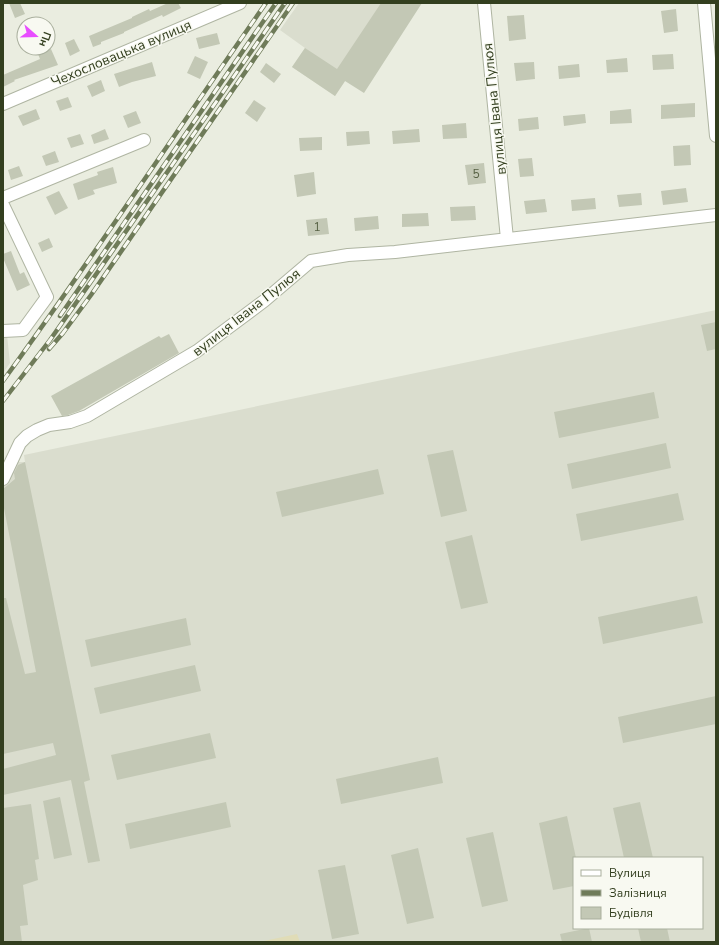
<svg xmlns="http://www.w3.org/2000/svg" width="719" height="945" viewBox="0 0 719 945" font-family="'Nunito Sans',sans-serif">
  <rect width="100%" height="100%" fill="#eaede0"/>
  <path fill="#daddce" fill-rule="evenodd" d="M299,3H398L335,96L292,67L305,48L280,30Z
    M716,310V942H3V462H25L24,455ZM574,858H702V928H574Z
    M7,335L10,363L3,373V336Z"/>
  <path fill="#e0dcb7" d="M297,934L300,942H259Z"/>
  <path fill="#c3c8b5" d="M9,3H20L25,14L15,18Z
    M168,3H178L181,8L163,17L162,15L124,32V33L101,42V44L93,47L89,36L132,18V17L149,9L150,11Z
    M381,3H422L364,93L345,81L335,96L292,67L305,48L337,69Z
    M676,9L678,31L664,33L661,11Z
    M524,15L526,39L509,41L507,16Z
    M217,33L220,44L199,49L196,38Z
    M74,39L80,51L70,56L65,43Z
    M51,49L58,65L14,80L15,81L3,87V75L40,59L38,54Z
    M673,54L674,69L653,70L652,55Z
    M195,56L208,62L200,79L187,73Z
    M627,58L628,72L607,73L606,60Z
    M152,62L156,76L132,82L119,87L114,74Z
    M534,62L535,79L516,81L514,63Z
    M266,63L281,74L274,83L260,72Z
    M579,64L580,77L559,79L558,66Z
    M101,80L105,91L92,97L87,86Z
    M68,97L72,107L60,111L56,101Z
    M254,100L266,108L257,122L245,113Z
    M695,103V117L661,119V105Z
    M36,109L40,119L23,126L18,116Z
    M631,109L632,123L610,124V111Z
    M136,111L141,123L128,128L123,116Z
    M585,114L586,123L564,126L563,116Z
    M538,117L539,129L519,131L518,119Z
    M466,123L467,138L443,139L442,125Z
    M105,129L109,139L94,144L91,135Z
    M419,129L420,142L393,144L392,131Z
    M369,131L370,144L347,146L346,132Z
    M80,134L84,144L71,148L67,138Z
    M322,137V150L300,151L299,138Z
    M690,145L691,165L674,166L673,146Z
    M55,151L59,162L46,166L42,156Z
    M532,158L534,176L520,177L518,159Z
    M484,163L486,183L468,185L465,165Z
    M19,166L23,176L11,180L8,170Z
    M113,167L117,183L93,190L95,194L78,200L73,184L98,175L97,172Z
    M314,172L316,194L297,197L294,175Z
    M686,188L688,202L663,205L661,191Z
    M59,191L68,208L55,215L46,197Z
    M641,193L642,205L619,207L617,195Z
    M595,198L596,209L572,211L571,200Z
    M545,199L547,212L526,214L524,201Z
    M475,206L476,220L451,221L450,207Z
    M428,213L429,226L402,227V214Z
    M378,216L379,229L355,231L354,218Z
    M327,218L329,234L308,236L306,220Z
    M49,238L53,247L42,252L38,243Z
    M11,251L20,274L24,272L30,285L17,291L3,258V254Z
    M716,322V349L707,351L701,325Z
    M169,334L179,353L79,411L68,415L62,416L51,396L159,336L161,338Z
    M654,392L659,418L559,438L554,412Z
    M666,443L671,468L572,489L567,464Z
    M453,450L467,511L441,517L427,455Z
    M25,462L90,780L84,782L100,861L88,863L71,780L3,795V769L56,755L53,743L3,754V598H6L25,674L36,672L3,503V489L15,479L14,473L18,465Z
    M378,469L384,494L282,517L276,492Z
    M678,493L684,520L581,541L576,514Z
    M472,535L488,603L461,609L445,542Z
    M697,596L703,623L603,644L598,617Z
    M186,618L191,645L91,667L85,640Z
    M195,665L201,691L100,714L94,688Z
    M716,696V724L623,743L618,717Z
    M210,733L216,758L117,780L111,755Z
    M438,757L443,783L341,804L336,779Z
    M60,797L72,855L54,859L43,801Z
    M226,802L231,827L130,849L125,824Z
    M640,802L653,858H624L613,808Z
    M31,804L39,859L35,860L38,880L23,885L28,925L20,926L22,942H3V808Z
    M567,816L576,858H574V886L553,890L539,823Z
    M493,832L508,901L482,907L466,838Z
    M418,848L434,918L407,924L391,855Z
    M345,865L359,934L332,939L318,870Z
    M589,928L592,942H562L560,934Z
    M638,928H667L670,942H641Z"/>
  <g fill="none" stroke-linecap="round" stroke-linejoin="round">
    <defs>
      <path id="minor" d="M484,3L507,239
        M704,3L716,136
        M3,104L240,3
        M3,198L144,140
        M3,205L47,297L23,330L3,331
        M3,479L20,443L27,436L37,430L49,425L70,422L87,416L197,351L264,301L311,261L348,255L395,252L716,215"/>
    </defs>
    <use href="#minor" stroke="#afb5a2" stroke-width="14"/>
    <use href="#minor" stroke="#fff" stroke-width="12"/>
    <defs>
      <path id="rail" d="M60,316L276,3
        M49,349L63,333L91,295L293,3
        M3,381C93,257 178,129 266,3
        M3,401L50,340L90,283L285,3"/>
    </defs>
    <use href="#rail" stroke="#6f7b59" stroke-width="4.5"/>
    <use href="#rail" stroke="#f8f9f1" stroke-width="3" stroke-dasharray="9" stroke-linecap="butt"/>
  </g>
  <g text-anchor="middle" stroke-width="3" stroke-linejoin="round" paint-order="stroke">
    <g font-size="12" fill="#576144">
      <text x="476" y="178">5</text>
      <text x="317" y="231">1</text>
    </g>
    <g font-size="14" fill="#333f1f" stroke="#f8f9f1">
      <text transform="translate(121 53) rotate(-23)" y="5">Чехословацька вулиця</text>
      <text transform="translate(494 109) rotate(-96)" y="5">вулиця Івана Пулюя</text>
      <text transform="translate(246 312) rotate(-38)" y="5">вулиця Івана Пулюя</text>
    </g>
  </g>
  <rect width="719" height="945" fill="none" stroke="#333f1f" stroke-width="8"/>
  <rect x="573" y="857" width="130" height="72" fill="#f8f9f1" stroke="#a9af9d"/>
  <rect x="581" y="870" width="20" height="6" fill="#ffffff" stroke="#a9af9d"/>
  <text x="609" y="877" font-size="12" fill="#333f1f">Вулиця</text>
  <rect x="581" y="890" width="20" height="6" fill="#6f7b59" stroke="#a9af9d"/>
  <text x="609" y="897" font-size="12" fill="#333f1f">Залізниця</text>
  <rect x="581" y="907" width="20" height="12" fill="#c3c8b5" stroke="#a9af9d"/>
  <text x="609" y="917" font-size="12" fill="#333f1f">Будівля</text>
  <g transform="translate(36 36) rotate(110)"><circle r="19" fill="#f8f9f1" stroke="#a9af9d"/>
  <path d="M0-3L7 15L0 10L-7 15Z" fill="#e84cff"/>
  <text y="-6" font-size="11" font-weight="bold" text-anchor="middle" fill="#333f1f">Пн</text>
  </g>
</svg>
